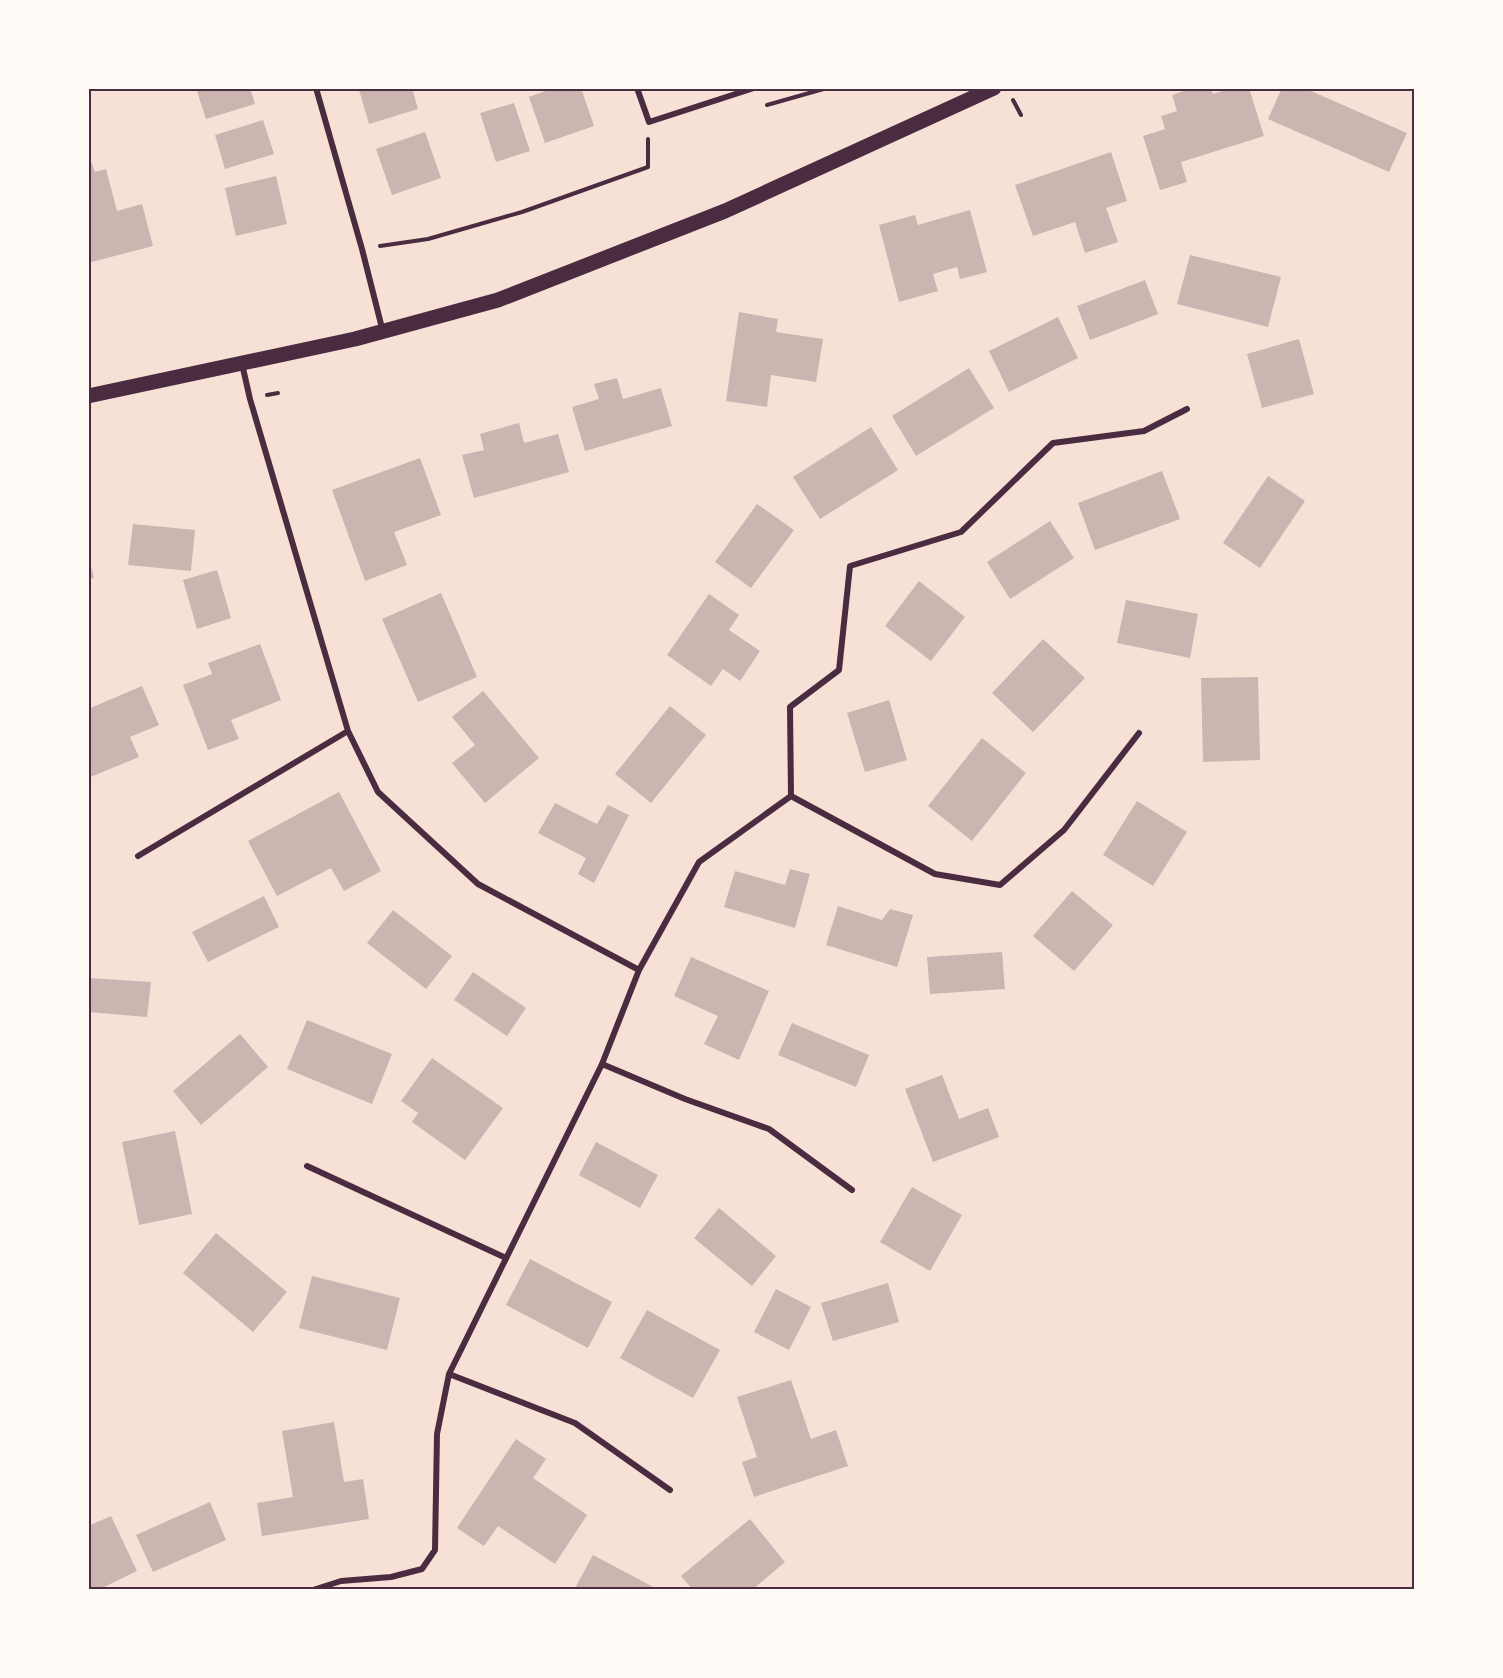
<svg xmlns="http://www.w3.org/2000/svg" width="1503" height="1678" viewBox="0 0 1503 1678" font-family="Rubik,sans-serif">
  <rect width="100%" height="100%" fill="#f7e1d7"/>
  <path fill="#ccb4b1" d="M196,88H250L255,104L206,119Z
    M364,88H412L418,109L369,124L359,90Z
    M554,88H581L594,126L545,143L529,97Z
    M1193,88H1211L1213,94L1231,88H1249L1264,136L1181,162L1187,182L1160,190L1143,136L1165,129L1161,116L1177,111L1172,95Z
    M1282,88H1304L1407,133L1389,172L1268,119Z
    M514,103L530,151L496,162L480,113Z
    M263,120L274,154L225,169L215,135Z
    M425,132L441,178L392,195L376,149Z
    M88,152L95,172L106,169L117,211L142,204L153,246L88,263Z
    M1111,152L1127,201L1106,208L1118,242L1085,253L1075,222L1033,236L1015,185Z
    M276,176L287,224L236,236L225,188Z
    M970,210L987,272L960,279L957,267L933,274L938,291L899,302L879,225L915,215L918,225Z
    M1190,255L1281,277L1268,327L1177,304Z
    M1145,280L1158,314L1090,340L1077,306Z
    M739,312L778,319L776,332L823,339L816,382L771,375L767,407L726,401Z
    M1058,317L1078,358L1009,392L989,351Z
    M1299,339L1314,394L1262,408L1247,354Z
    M969,368L994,408L916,456L892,416Z
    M617,378L623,399L661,388L672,426L585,451L572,407L599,399L594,384Z
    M519,423L524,443L558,434L569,472L474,498L462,455L484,450L480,434Z
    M871,427L898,470L820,519L793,477Z
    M420,458L441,515L394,532L407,565L365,581L332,490Z
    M1162,471L1180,519L1095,550L1078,503Z
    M1268,476L1305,501L1260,568L1223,543Z
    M757,504L794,530L751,588L715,562Z
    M1050,521L1074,558L1010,599L987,562Z
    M133,524L195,530L191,571L128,565Z
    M88,555L94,578L88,579Z
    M217,570L231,618L197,629L183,580Z
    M919,581L965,617L931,661L885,626Z
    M441,593L477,677L418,702L382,619Z
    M709,594L739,615L729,630L760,651L740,681L723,669L711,686L667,655Z
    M1126,600L1198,614L1190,658L1117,643Z
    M1043,639L1085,678L1033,732L992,693Z
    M260,644L281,700L231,720L239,739L208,750L183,685L212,674L208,663Z
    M1258,677L1260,760L1203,762L1201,678Z
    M142,686L159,725L130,737L139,757L88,778V709Z
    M483,691L539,758L485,803L452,763L475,745L452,717Z
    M889,700L907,760L865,772L847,713Z
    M670,706L706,735L651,803L615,774Z
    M982,738L1026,773L972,841L928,806Z
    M339,792L381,871L344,891L331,868L277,896L248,841Z
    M1137,801L1187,832L1153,886L1103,855Z
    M555,803L597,824L608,805L629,815L594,883L578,874L586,858L538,833Z
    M790,869L810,874L795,928L724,907L735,871L785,885Z
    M1072,891L1113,925L1074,971L1033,936Z
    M264,896L279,927L208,962L192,932Z
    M838,906L882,920L890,909L913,915L897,967L826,945Z
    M393,910L452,956L426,989L367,943Z
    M1002,952L1005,989L930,994L927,957Z
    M691,957L769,991L739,1060L704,1044L718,1016L674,996Z
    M473,972L526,1008L507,1036L454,1000Z
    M88,978L151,982L147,1017L88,1012Z
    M307,1020L392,1054L372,1104L287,1069Z
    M792,1023L869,1055L856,1087L778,1055Z
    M240,1034L268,1067L201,1125L173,1091Z
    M432,1058L503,1108L465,1160L412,1122L418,1113L401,1101Z
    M942,1075L959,1119L988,1108L999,1137L933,1162L905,1089Z
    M175,1131L192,1214L139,1225L122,1142Z
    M596,1142L658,1175L640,1208L579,1175Z
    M912,1187L962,1215L930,1271L880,1242Z
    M719,1208L776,1256L752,1286L694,1238Z
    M216,1233L287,1292L253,1332L183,1273Z
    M530,1259L612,1302L588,1348L506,1305Z
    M312,1276L400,1298L387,1350L299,1328Z
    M888,1283L899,1322L833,1341L821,1303Z
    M776,1289L811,1307L789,1350L754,1332Z
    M647,1310L720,1350L693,1398L620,1358Z
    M791,1380L811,1439L836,1430L848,1466L754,1497L742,1462L757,1457L737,1397Z
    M334,1422L344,1482L363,1479L369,1519L262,1536L257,1503L293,1497L282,1431Z
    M516,1439L546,1459L533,1478L587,1515L555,1564L498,1526L484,1546L457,1528Z
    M210,1502L226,1540L153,1572L136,1535Z
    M111,1516L137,1571L98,1590H88V1526Z
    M750,1519L785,1562L752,1590H693L681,1576Z
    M593,1555L659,1590H574Z"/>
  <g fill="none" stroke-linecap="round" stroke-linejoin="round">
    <path stroke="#4a2c40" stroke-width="4" d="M1013,100L1021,115
      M767,105L827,88
      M380,246L428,239L522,212L648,167V139
      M267,395L278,393"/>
    <path stroke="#4a2c40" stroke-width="6" d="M316,88L362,249L383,332
      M637,88L649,122L754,88
      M242,364L250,399L348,731L378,792L478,884L639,970
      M791,796L790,707L839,670L850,566L961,532L1053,443L1144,431L1187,409
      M791,796L935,874L1000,885L1064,830L1139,733
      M138,856L348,731
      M602,1064L685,1099L769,1129L852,1190
      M307,1166L506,1258
      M449,1374L575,1423L670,1490
      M313,1590L341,1581L391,1577L422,1569L435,1550L437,1434L449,1374L602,1064L639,970L699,862L791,796"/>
    <path stroke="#4a2c40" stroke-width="15" d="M88,396L355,339L498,300L725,211L994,88"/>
  </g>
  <rect width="1503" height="1678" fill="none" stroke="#fffaf5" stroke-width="180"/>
  <rect x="90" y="90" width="1323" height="1498" fill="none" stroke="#4a2c40" stroke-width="2"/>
</svg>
